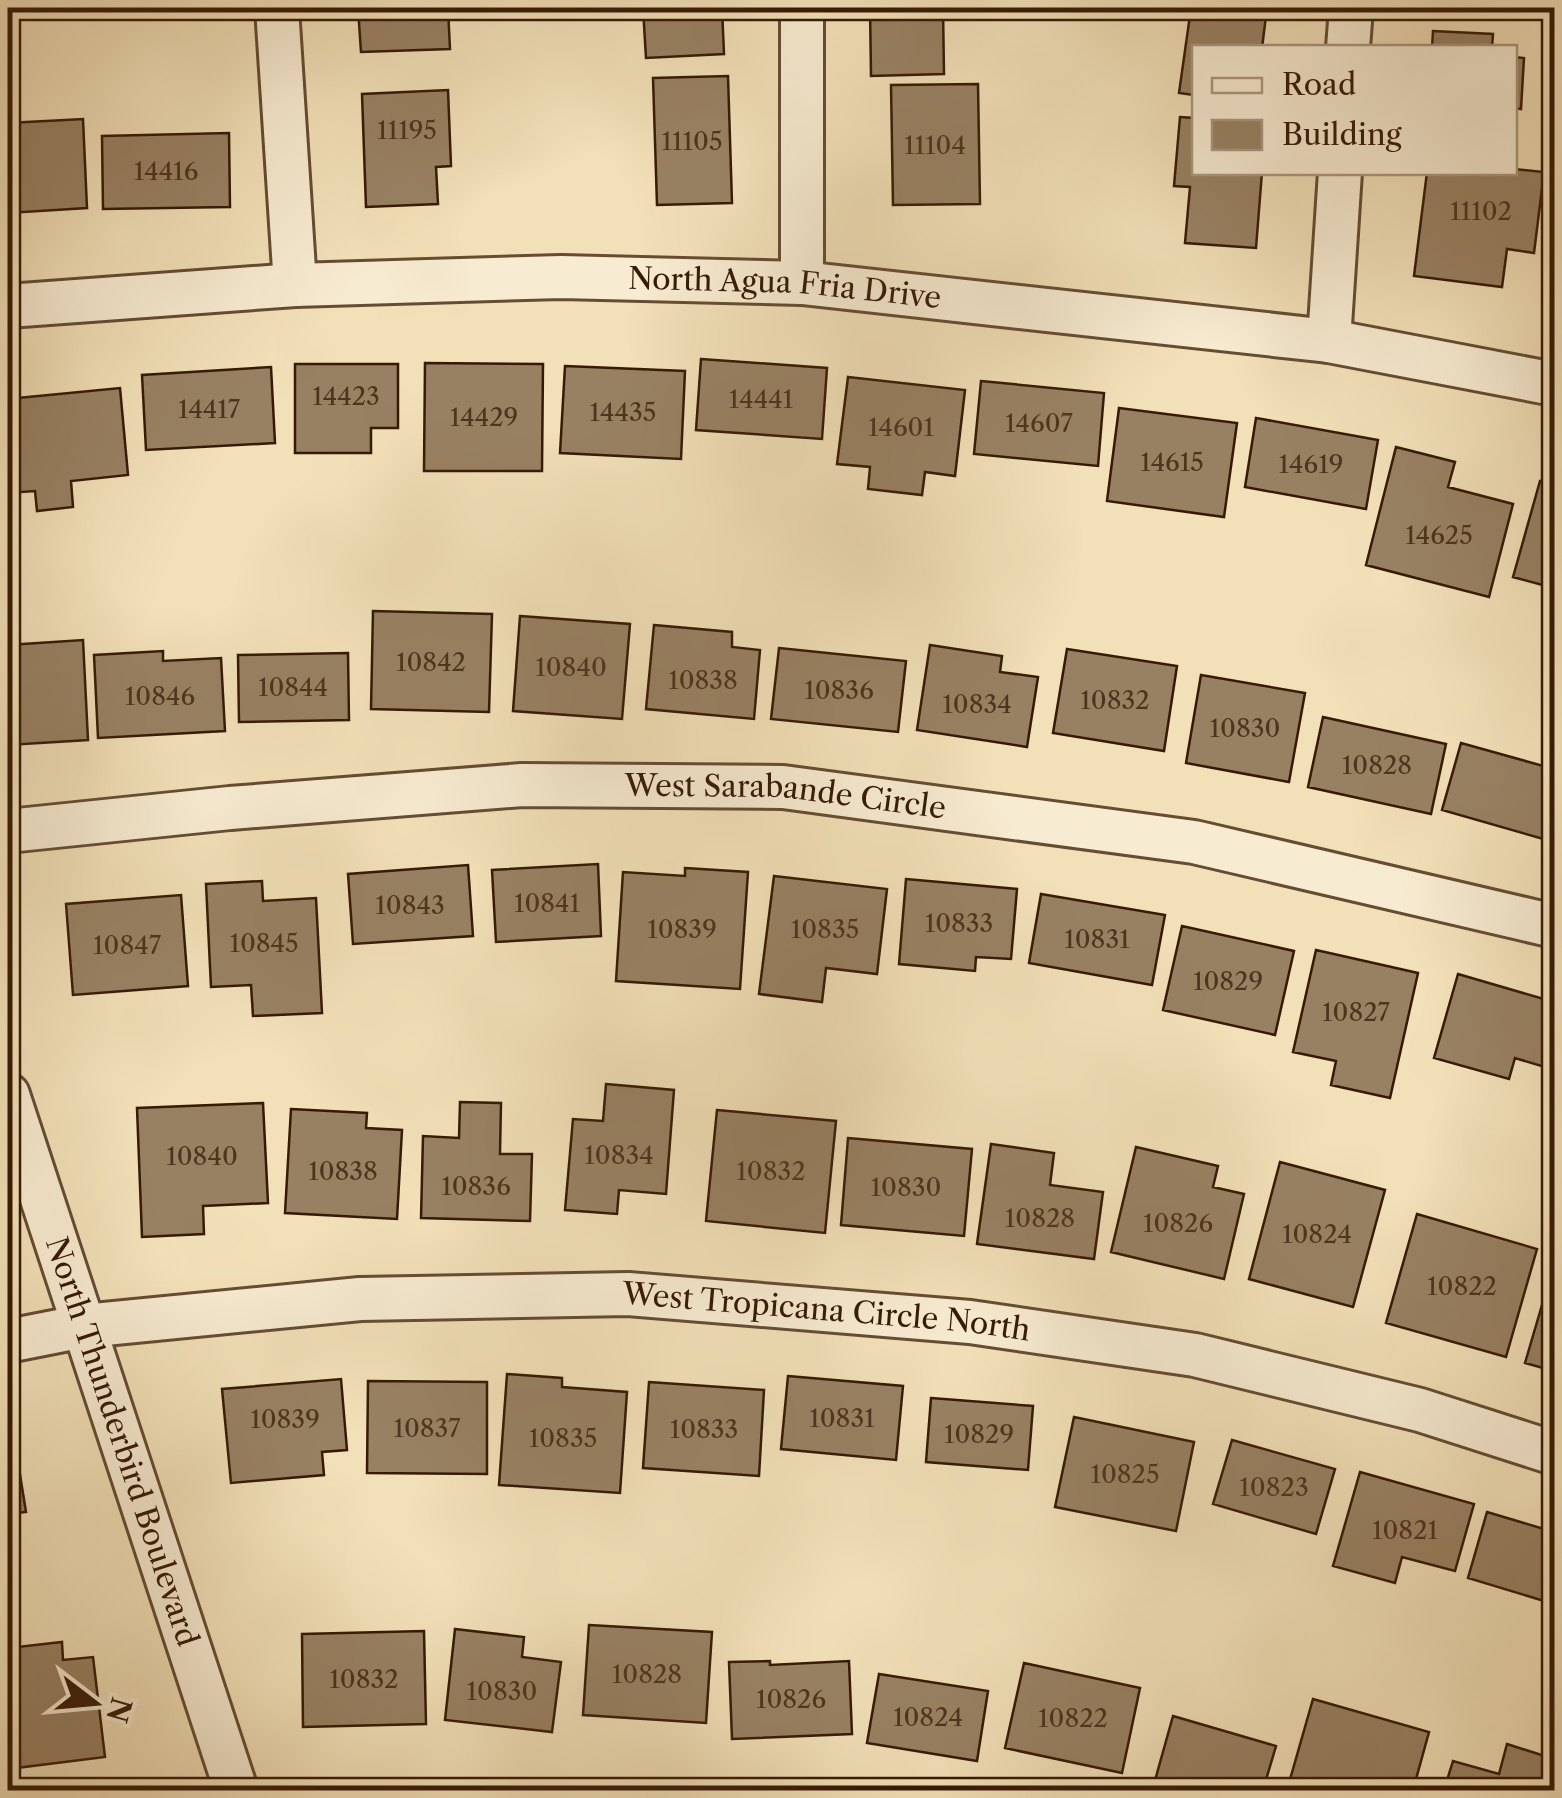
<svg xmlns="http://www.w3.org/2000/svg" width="1562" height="1798" font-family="'Libre Caslon Text',serif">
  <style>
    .building { fill: #988163; stroke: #361a06; stroke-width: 2.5 }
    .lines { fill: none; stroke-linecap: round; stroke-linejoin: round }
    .minor-casing { stroke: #654c32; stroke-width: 48 }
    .minor { stroke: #f7ebd1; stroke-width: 42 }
    .labels { text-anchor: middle; stroke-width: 10; stroke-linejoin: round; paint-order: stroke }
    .number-label { font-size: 25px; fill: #4e341d }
    .street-label { font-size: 30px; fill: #361a06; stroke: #f7ebd1 }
  </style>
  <rect width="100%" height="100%" fill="#f2e0b8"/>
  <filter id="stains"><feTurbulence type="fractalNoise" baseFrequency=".002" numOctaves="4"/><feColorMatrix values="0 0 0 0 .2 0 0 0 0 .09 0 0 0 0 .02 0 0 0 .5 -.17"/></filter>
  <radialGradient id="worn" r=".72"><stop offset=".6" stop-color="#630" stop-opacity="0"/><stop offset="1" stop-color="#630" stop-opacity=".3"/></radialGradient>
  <!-- building -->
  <path class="building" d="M137,8h69v2l-68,6z
    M358,8h90l2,41 -89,3z
    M643,8h79l2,46 -78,4z
    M870,8h73l1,66 -73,2z
    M1191,8h76l-5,40h-68v47l-15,-2z
    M1433,8h87v6z
    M1433,31l60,3 -1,14h-60z
    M1514,57l10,1 -3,51 -7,-1z
    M728,76l4,127 -75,2 -4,-127z
    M978,84l2,120 -87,1 -2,-120z
    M448,90l3,76 -15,1 2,37 -72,3 -4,-113z
    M1180,117l14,1v54h68l-6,76 -71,-5 5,-56 -16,-1z
    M83,119l4,89 -79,5v-90z
    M229,133l1,74 -127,2 -1,-73z
    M1514,169l30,3 -10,81 -27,-4 -5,38 -88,-11 13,-104h87z
    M701,359l126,9 -5,71 -126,-9z
    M425,363l118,1 -1,107h-118z
    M295,364h103v64h-27v25h-76z
    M565,366l120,5 -4,88 -121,-6z
    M271,367l4,76 -129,7 -4,-75z
    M848,377l117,13 -10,86 -30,-4 -3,23 -54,-6 2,-22 -33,-3z
    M981,381l123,12 -6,73 -124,-12z
    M120,388l8,87 -57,6 2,26 -36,4 -2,-20 -27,2v-94z
    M1119,408l118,15 -13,94 -117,-16z
    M1256,418l122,22 -12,69 -121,-22z
    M1396,447l59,15 -7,25 65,17 -24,93 -123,-32z
    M1540,481l14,4v103l-41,-11z
    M373,611l119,3 -3,98 -118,-3z
    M520,616l110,8 -8,95 -109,-8z
    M654,625l78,7v15l28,3 -6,69 -108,-10z
    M83,640l5,100 -80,5v-100z
    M930,645l72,11 -2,16 38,5 -11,70 -110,-17z
    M779,648l127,13 -8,71 -127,-13z
    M1067,649l110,17 -13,85 -111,-18z
    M163,651v10l58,-3 4,73 -127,7 -4,-83z
    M348,653l1,67 -110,2 -1,-67z
    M1201,675l104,18 -16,89 -103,-19z
    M1323,717l123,27 -15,70 -123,-27z
    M1461,743l93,26v73l-112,-32z
    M598,864l3,72 -105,6 -4,-72z
    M468,865l5,71 -120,8 -5,-70z
    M685,868l63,4 -8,117 -124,-8 7,-109 62,4z
    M774,876l113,13 -10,85 -51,-6 -4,34 -63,-8z
    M906,879l111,10 -6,70 -35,-2 -1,14 -76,-7z
    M262,881l1,20 53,-3 6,115 -69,3 -2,-31 -40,2 -5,-103z
    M1041,894l124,21 -13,70 -123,-22z
    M181,895l7,91 -115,9 -7,-91z
    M1182,926l112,25 -19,84 -112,-25z
    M1316,950l102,23 -28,125 -59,-13 5,-24 -43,-9z
    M1458,974l96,28v43l-6,23 -33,-10 -6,21 -75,-21z
    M606,1084l68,6 -8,104 -47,-4 -2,24 -52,-4 8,-91 30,2z
    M460,1102l41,1 -1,51h32l-2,67 -109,-3 2,-82 36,2z
    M263,1103l5,100 -65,3 1,28 -62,3 -5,-129z
    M291,1109l76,4 -1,15 36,2 -5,89 -112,-6z
    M717,1110l119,11 -11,112 -119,-12z
    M848,1138l124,11 -8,87 -123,-11z
    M991,1144l63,9 -4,32 53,7 -9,67 -117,-15z
    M1136,1147l82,19 -5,21 31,7 -20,85 -113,-27z
    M1280,1162l105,28 -32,117 -104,-28z
    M1417,1214l120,35 -31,108 -120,-34z
    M1547,1288l7,2v81l-29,-8z
    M507,1374l55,4v9l65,5 -7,101 -121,-8z
    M788,1376l115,10 -7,74 -115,-11z
    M341,1379l6,71 -25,2 2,23 -93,8 -9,-94z
    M368,1381l119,1v92l-120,-1z
    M649,1382l115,8 -5,86 -116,-8z
    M931,1398l102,8 -5,64 -102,-8z
    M1074,1417l120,25 -18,89 -121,-24z
    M8,1425h4l14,87 -18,2z
    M1232,1440l103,29 -19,65 -103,-30z
    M1360,1472l114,32 -19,67 -53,-14 -7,26 -62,-17z
    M1487,1512l67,20v72l-86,-26z
    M589,1625l123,7 -6,91 -123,-8z
    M455,1629l69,8 -2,20 39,5 -9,70 -107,-12z
    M424,1631l2,93 -123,3 -1,-93z
    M62,1642l1,18 30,-3 12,100 -97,12v-121z
    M770,1661v4l79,-4 3,73 -120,5 -3,-77z
    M1024,1663l116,25 -18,85 -117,-25z
    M879,1674l109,17 -11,70 -110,-18z
    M1313,1699l116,33 -16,58h-126z
    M1173,1716l103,30 -13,44h-85l-24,-6z
    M1507,1744l47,15v31h-110l9,-29 46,13z"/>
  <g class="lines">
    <!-- minor casing -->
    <g class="minor-casing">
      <g id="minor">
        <path d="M277,8l18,277"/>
        <path d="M1348,48l3,-40"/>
        <path d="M802,283v-275"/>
        <path id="s1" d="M8,306l287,-21 266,-8 241,6 527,58 225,43"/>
        <path d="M1329,341l11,-169"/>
        <path id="s2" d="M8,831l222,-23 292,-23 261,2 411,55 360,84"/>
        <path id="s3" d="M8,1095l228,695"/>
        <path id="s4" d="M8,1341l76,-15 276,-27 268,-5 342,28 225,33 225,55 134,43"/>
      </g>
    </g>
    <!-- minor -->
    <use href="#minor" class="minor"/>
  </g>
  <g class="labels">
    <!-- number labels -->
    <g class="number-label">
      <text x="407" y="139">11195</text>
      <text x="692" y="150">11105</text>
      <text x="935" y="154">11104</text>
      <text x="166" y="180">14416</text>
      <text x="1481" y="220">11102</text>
      <text x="346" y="405">14423</text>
      <text x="761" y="408">14441</text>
      <text x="209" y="418">14417</text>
      <text x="623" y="421">14435</text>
      <text x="484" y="426">14429</text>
      <text x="1039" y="432">14607</text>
      <text x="901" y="436">14601</text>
      <text x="1172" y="471">14615</text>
      <text x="1311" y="473">14619</text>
      <text x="1439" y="544">14625</text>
      <text x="431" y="671">10842</text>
      <text x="571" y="676">10840</text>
      <text x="703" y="689">10838</text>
      <text x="293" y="696">10844</text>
      <text x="839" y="699">10836</text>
      <text x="160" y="705">10846</text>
      <text x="1115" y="709">10832</text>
      <text x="977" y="713">10834</text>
      <text x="1245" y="737">10830</text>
      <text x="1377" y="774">10828</text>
      <text x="547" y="912">10841</text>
      <text x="410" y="914">10843</text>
      <text x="959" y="932">10833</text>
      <text x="682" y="938">10839</text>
      <text x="825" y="938">10835</text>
      <text x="1097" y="948">10831</text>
      <text x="264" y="952">10845</text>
      <text x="127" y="954">10847</text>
      <text x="1228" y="990">10829</text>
      <text x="1356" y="1021">10827</text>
      <text x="619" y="1164">10834</text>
      <text x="202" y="1165">10840</text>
      <text x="343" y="1180">10838</text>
      <text x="771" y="1180">10832</text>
      <text x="476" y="1195">10836</text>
      <text x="906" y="1196">10830</text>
      <text x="1040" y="1227">10828</text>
      <text x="1178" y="1232">10826</text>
      <text x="1317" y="1243">10824</text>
      <text x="1462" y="1295">10822</text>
      <text x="842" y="1427">10831</text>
      <text x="285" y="1428">10839</text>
      <text x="427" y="1437">10837</text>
      <text x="704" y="1438">10833</text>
      <text x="979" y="1443">10829</text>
      <text x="563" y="1447">10835</text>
      <text x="1125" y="1483">10825</text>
      <text x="1274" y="1496">10823</text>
      <text x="1405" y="1539">10821</text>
      <text x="647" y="1683">10828</text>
      <text x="364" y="1688">10832</text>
      <text x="502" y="1700">10830</text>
      <text x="791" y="1708">10826</text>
      <text x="928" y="1726">10824</text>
      <text x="1073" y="1727">10822</text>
    </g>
    <!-- street labels -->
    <g class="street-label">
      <text dy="10" stroke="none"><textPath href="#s1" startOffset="778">North Agua Fria Drive</textPath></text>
      <text dy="10" stroke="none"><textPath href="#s2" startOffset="780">West Sarabande Circle</textPath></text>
      <text dy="10" stroke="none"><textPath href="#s4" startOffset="822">West Tropicana Circle North</textPath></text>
      <text dy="10" stroke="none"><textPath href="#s3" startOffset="365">North Thunderbird Boulevard</textPath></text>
    </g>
  </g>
  <!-- margin -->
  <rect width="1562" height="1798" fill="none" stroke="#f2e0b8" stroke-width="40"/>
  <rect x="10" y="10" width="1542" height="1778" fill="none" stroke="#361a06" stroke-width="5"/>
  <rect x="20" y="20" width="1522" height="1758" fill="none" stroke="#361a06" stroke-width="2.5"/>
  <!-- legend -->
  <rect x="1192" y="45" width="325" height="130" fill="#f7ebd1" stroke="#aa9780" stroke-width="2.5"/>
  <rect x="1212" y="78" width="50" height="15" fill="#f7ebd1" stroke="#aa9780" stroke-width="2.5"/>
  <text x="1282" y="95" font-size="30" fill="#361a06">Road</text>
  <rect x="1212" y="120" width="50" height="30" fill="#988163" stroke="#aa9780" stroke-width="2.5"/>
  <text x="1282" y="145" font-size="30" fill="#361a06">Building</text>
  <!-- north arrow -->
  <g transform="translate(95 1703) rotate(106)" stroke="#f7ebd1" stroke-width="8" paint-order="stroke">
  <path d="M0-8L18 38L0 25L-18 38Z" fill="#361a06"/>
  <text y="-15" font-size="28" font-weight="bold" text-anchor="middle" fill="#361a06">N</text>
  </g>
  <rect width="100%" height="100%" filter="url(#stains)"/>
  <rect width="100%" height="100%" fill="url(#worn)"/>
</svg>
